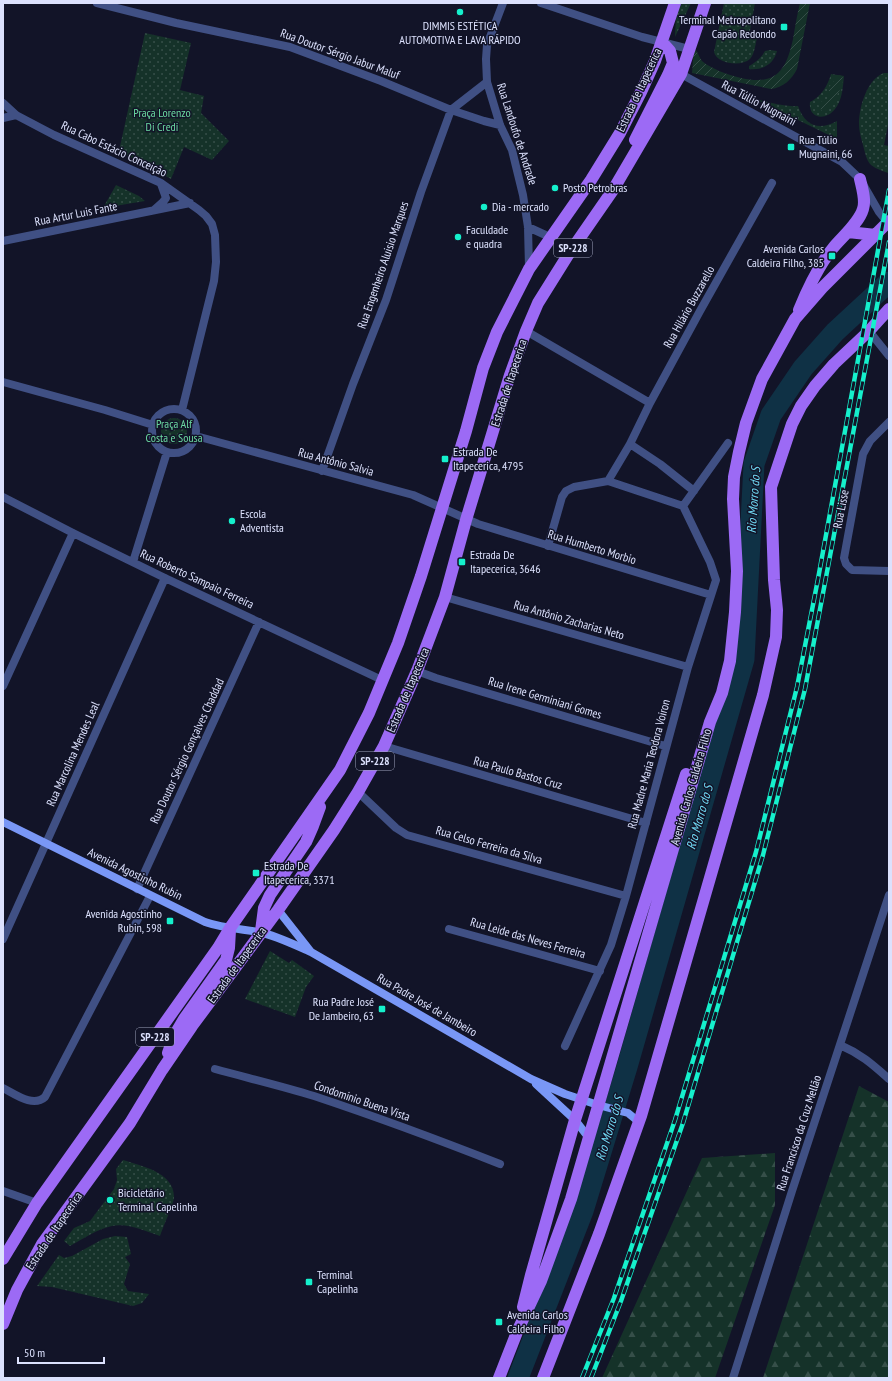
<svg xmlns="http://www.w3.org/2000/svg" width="892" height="1381" font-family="'PT Sans Narrow',sans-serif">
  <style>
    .grass { fill: url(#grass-dots) }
    .forest { fill: url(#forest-firs) }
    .garden { fill: url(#garden-furrows) }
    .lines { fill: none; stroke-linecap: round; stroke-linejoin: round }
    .river { stroke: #0f3145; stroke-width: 21 }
    .minor { stroke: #405084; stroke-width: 8 }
    .tertiary { stroke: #405084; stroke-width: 8 }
    .secondary { stroke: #7997f6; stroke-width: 8 }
    .primary { stroke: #9c6af5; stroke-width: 12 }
    .rail-casing { stroke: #15f0cc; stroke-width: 4.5 }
    .rail { stroke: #121428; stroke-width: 3; stroke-dasharray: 9; stroke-linecap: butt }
    .poi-dot { fill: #15f0cc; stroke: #121428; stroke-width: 1.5 }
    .labels { text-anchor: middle; stroke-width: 3; stroke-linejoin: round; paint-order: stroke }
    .shield { fill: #121428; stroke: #9fa4bd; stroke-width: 1 }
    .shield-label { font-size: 11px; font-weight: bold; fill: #dce1fd }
    .poi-label { font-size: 12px; fill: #dce1fd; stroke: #121428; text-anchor: start }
    .street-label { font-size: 12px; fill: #dce1fd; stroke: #121428 }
    .park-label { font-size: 12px; fill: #6bd9a1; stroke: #121428 }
    .water-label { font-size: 13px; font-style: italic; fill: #71dbf6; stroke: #121428 }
  </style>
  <defs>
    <pattern id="grass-dots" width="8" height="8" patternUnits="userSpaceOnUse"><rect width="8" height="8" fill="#153229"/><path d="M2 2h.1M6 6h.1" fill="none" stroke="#364f49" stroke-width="1.8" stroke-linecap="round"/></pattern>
    <pattern id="forest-firs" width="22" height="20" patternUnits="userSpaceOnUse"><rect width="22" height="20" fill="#153229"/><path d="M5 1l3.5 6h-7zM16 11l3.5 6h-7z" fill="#364f49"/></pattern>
    <pattern id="garden-furrows" width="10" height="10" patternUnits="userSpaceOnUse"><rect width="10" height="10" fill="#153229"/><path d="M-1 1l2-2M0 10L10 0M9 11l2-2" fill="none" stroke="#364f49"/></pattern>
  </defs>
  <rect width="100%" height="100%" fill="#121428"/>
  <!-- grass -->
  <path class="grass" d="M679,3h12l-16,34 1,-21z
    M724,3h31l-6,33 8,2c-2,7 -2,15 -7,21 -9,8 -33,5 -36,-7z
    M145,33l46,10 -11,47 24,6 -3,17 28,28 -17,19 -28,-13 -13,32 -52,-28z
    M770,50l7,1c-3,13 -15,20 -28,18v-3c7,-4 12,-8 16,-15z
    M884,73h5v47l-5,25 5,1 -1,27c-5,-2 -12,-4 -17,-8 -5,-5 -6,-13 -8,-20 -2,-7 -4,-14 -4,-21 0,-17 8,-45 25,-51z
    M831,74l13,2c-1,11 -2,25 -9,33 -9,12 -27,10 -25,-7 11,-5 18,-17 21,-28z
    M753,98c14,4 29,9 45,8 7,20 21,25 39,15v18z
    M116,185l23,11 6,5 -42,7z
    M161 431a13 13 0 1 1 26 0a13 13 0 1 1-26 0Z
    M270,951l19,12 3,-3 22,16 -8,11 -11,30 -50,-18z
    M123,1160c18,6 52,12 51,38 -1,7 -11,29 -14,38 -15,-5 -32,-13 -48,-10 -15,3 -29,13 -42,20l-6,-5 10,-13 16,-7 24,-32 3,-9 -1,-11z
    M115,1236l12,1 4,17 -6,3 5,7 -6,20 4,7 21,3 -7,9 -9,3 -81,-19 -15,-1 22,-31 5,3 8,-2 31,-17z"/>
  <!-- forest -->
  <path class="forest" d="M859,1086l30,16v276h-126z
    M775,1153v52l-60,173h-113l100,-220z"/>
  <!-- garden -->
  <path class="garden" d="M800,3h10l-13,66c-5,10 -14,19 -26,20l-79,-16 2,-25c4,4 5,9 8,13 9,8 27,14 39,17 35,8 45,-7 52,-39 2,-12 4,-24 7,-36z
    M839,75l3,1c3,6 -1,12 -4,17 -3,8 -5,18 -16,18l-3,-4 -1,-4 11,-5v-11l8,-10z"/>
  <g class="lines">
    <!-- river -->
    <path class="river" d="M518,1378l65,-167 44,-144 117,-408 10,-195 17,-49 32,-47 32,-36 54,-50"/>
    <!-- minor -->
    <path class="minor" d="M97,3l79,20 114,24 91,34 70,29 33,11 16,4
      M503,3l-16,42 -1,14 1,23 13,43 12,25 11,45 5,32 1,41
      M3,103l13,12 38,20 107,48 38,27 7,6 6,8 3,11 1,27 -2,19 -32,129
      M3,118l13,-3
      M154,210l9,-8 3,-4 -5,-14
      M528,227l24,11
      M3,241l187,-38
      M526,331l124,72
      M869,331l20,25
      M3,382l102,28 48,15
      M152 431a22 22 0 1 1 44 0a22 22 0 1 1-44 0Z
      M889,422l-19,19 -7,13 -19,104 2,6 6,6 37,1
      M196,436l217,59 65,29 233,71
      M630,444l30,20 34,27
      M322,471l31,-87 33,-84 35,-108 30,-82 36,-28
      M608,481l22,-37 20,-41 50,-92 72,-128
      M3,497l70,36 92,45 217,102
      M548,546l14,-49 4,-6 8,-4 34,-6 75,25
      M133,562l34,-110
      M445,597l243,70
      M417,671l19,7 229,68
      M3,686l70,-153
      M384,746l262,77
      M358,792l38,36 11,7 219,61
      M137,889l122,-267
      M449,929l151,42
      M3,939l162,-361
      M840,1045c21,9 32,19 49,34
      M565,1046l46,-101 15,-49 62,-229 28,-87 -6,-18 -27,-56 45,-63
      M215,1069c33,9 67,17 99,27 63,21 125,44 186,68
      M3,1088c12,6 30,20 42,9l105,-201
      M3,1191l34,12
      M733,1378l59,-187 97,-296"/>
    <!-- tertiary -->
    <path class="tertiary" d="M541,3l101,34 47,12
      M681,74l161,88 18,17 19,33 9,11"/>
    <!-- secondary -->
    <path class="secondary" d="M3,822l202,100c17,6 36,7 54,10 18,4 36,13 52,20l220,127 34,15 33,11 30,8 11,9
      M278,910l33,42
      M536,1084l39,36 14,18"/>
    <!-- primary -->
    <path class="primary" d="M635,140l33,-65 5,-12 -3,-12 -8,-9
      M848,232l28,3
      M799,310c9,-22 19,-44 34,-62 9,-11 26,-25 30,-39 3,-9 -1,-21 -3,-30
      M261,931l3,-23 6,-13 36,-53 7,-16 7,-19
      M168,1053l6,-17 10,-17 42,-59 3,-12 1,-18
      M3,1259l34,-56 181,-255 12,-20 110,-158 29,-57 29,-70 23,-67 45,-145 17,-63 14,-36 32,-63 62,-89 29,-47 21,-41 14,-31 20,-58
      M523,1307l8,-32 44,-155 111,-346
      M3,1324l14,-34 25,-46 88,-121 32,-53 30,-44 86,-116 56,-80 24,-38 26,-46 33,-75 28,-74 21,-77 44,-145 16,-44 12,-28 30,-48 45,-65 68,-116 24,-71
      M499,1378l18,-46 24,-51 30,-82 139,-477 12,-29 8,-32 5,-49 2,-41 -4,-72 1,-22 5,-25 7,-29 16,-44 33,-60 27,-31 67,-67
      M543,1378l56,-144 42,-118 122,-421 13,-58 1,-27 -3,-30 -3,-93 21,-63 9,-18 14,-20 19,-22 35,-33 20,-22"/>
    <!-- rail casing -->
    <g class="rail-casing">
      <path id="rail" d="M582,1378l32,-80 61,-178 81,-268 41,-165 21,-108 71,-389
        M591,1378l30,-77 62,-178 80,-268 42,-166 84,-447"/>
    </g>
    <!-- rail -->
    <use href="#rail" class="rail"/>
  </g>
  <!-- markers -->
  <g class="poi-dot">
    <circle cx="460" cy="12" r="4"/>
    <rect x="780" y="23" width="8" height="8" rx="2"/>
    <rect x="787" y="143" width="8" height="8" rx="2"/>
    <circle cx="555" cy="188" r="4"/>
    <circle cx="484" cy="207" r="4"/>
    <circle cx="458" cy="237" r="4"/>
    <rect x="828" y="252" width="8" height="8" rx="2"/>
    <rect x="441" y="455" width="8" height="8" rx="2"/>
    <circle cx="232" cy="521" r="4"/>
    <rect x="458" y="558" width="8" height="8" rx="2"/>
    <rect x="252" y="869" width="8" height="8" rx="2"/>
    <rect x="166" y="917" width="8" height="8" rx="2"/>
    <rect x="378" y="1005" width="8" height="8" rx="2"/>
    <circle cx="110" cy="1200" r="4"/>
    <rect x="305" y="1278" width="8" height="8" rx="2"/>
    <rect x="495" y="1318" width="8" height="8" rx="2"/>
  </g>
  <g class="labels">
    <!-- shield labels -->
    <g class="shield">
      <rect x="554" y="239" width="38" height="18" rx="3"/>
      <rect x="356" y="752" width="38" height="18" rx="3"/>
      <rect x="136" y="1028" width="38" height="18" rx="3"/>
    </g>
    <g class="shield-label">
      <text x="573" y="252">SP-228</text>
      <text x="375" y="765">SP-228</text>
      <text x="155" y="1041">SP-228</text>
    </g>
    <!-- poi labels -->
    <g class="poi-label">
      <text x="776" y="24" text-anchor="end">Terminal Metropolitano<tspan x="776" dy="14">Capão Redondo</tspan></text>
      <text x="460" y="30" text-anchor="middle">DIMMIS ESTÉTICA<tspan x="460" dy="14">AUTOMOTIVA E LAVA RÁPIDO</tspan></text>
      <text x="799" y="144">Rua Túlio<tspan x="799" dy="14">Mugnaini, 66</tspan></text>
      <text x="563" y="192">Posto Petrobras</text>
      <text x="492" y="211">Dia - mercado</text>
      <text x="466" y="234">Faculdade<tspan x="466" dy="14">e quadra</tspan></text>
      <text x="824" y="253" text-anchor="end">Avenida Carlos<tspan x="824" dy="14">Caldeira Filho, 385</tspan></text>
      <text x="453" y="456">Estrada De<tspan x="453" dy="14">Itapecerica, 4795</tspan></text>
      <text x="240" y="518">Escola<tspan x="240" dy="14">Adventista</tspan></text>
      <text x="470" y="559">Estrada De<tspan x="470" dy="14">Itapecerica, 3646</tspan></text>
      <text x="264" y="870">Estrada De<tspan x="264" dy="14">Itapecerica, 3371</tspan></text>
      <text x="162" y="918" text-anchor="end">Avenida Agostinho<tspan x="162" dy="14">Rubin, 598</tspan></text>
      <text x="374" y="1006" text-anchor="end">Rua Padre José<tspan x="374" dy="14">De Jambeiro, 63</tspan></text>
      <text x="118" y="1197">Bicicletário<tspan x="118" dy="14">Terminal Capelinha</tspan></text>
      <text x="317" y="1279">Terminal<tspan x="317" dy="14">Capelinha</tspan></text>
      <text x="507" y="1319">Avenida Carlos<tspan x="507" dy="14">Caldeira Filho</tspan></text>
    </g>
    <!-- street labels -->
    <g class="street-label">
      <text transform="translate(340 54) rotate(20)" y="4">Rua Doutor Sérgio Jabur Maluf</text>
      <text transform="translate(639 90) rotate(-65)" y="4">Estrada de Itapecerica</text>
      <text transform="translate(759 103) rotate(28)" y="4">Rua Túllio Mugnaini</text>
      <text transform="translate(517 134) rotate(72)" y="4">Rua Landoufo de Andrade</text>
      <text transform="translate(114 149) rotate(25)" y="4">Rua Cabo Estácio Conceição</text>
      <text transform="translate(76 214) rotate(-11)" y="4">Rua Artur Luis Fante</text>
      <text transform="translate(383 265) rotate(-71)" y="4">Rua Engenheiro Aluisio Marques</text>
      <text transform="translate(689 307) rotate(-61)" y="4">Rua Hilário Buzzarello</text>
      <text transform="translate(509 383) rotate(-72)" y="4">Estrada de Itapecerica</text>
      <text transform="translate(336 462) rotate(15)" y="4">Rua Antônio Salvia</text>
      <text transform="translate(841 509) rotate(-79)" y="4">Rua Lisse</text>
      <text transform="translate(592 547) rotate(17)" y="4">Rua Humberto Morbio</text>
      <text transform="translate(197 579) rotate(25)" y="4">Rua Roberto Sampaio Ferreira</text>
      <text transform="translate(569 620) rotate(16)" y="4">Rua Antônio Zacharias Neto</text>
      <text transform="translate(408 690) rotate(-67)" y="4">Estrada de Itapecerica</text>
      <text transform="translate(545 698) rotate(17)" y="4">Rua Irene Germiniani Gomes</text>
      <text transform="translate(187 751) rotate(-65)" y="4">Rua Doutor Sérgio Gonçalves Chaddad</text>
      <text transform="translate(73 754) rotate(-66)" y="4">Rua Marcolina Mendes Leal</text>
      <text transform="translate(649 764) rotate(-75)" y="4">Rua Madre Maria Teodora Voiron</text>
      <text transform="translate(518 773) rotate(16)" y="4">Rua Paulo Bastos Cruz</text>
      <text transform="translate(691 787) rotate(-74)" y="4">Avenida Carlos Caldeira Filho</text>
      <text transform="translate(489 845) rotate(16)" y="4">Rua Celso Ferreira da Silva</text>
      <text transform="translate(135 874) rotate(26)" y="4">Avenida Agostinho Rubin</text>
      <text transform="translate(528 938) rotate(16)" y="4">Rua Leide das Neves Ferreira</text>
      <text transform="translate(237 965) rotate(-54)" y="4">Estrada de Itapecerica</text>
      <text transform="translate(427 1005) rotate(30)" y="4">Rua Padre José de Jambeiro</text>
      <text transform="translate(362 1101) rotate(19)" y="4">Condominio Buena Vista</text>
      <text transform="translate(799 1133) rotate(-72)" y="4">Rua Francisco da Cruz Mellão</text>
      <text transform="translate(54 1231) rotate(-56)" y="4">Estrada de Itapecerica</text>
    </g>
    <!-- park labels -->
    <g class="park-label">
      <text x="162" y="117">Praça Lorenzo<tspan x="162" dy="14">Di Credi</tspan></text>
      <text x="174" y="428">Praça Alf<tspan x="174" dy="14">Costa e Sousa</tspan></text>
    </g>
    <!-- water labels -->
    <g class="water-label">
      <text transform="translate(753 500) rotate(-86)" y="5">Rio Morro do S</text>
      <text transform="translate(699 817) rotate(-74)" y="5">Rio Morro do S</text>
      <text transform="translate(609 1128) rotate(-73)" y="5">Rio Morro do S</text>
    </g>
  </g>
  <!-- border -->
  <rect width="892" height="1381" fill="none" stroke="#dce1fd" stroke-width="8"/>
  <!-- scale -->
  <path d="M18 1357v6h86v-6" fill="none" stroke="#dce1fd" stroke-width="2"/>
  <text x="24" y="1357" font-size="12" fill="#dce1fd" stroke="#121428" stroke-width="3" paint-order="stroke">50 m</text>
</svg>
